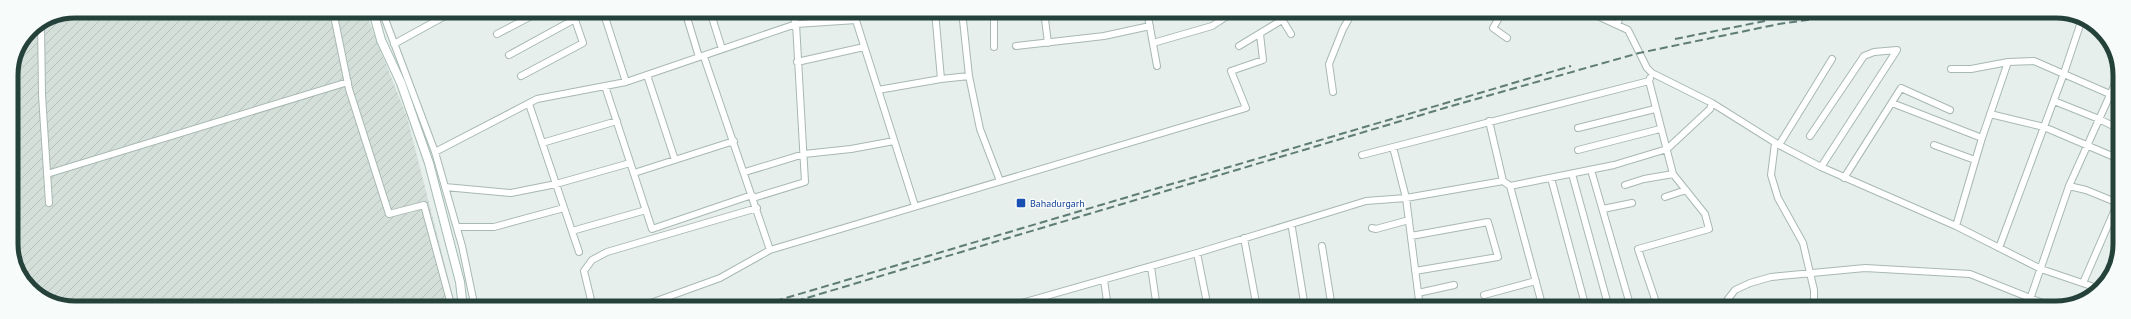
<svg xmlns="http://www.w3.org/2000/svg" width="2131" height="319" font-family="'PT Sans',sans-serif">
  <style>
    .industrial { fill: url(#industrial-furrows) }
    .lines { fill: none; stroke-linecap: round; stroke-linejoin: round }
    .minor-casing { stroke: #a8b8b2; stroke-width: 8 }
    .secondary-casing { stroke: #a4bbb3; stroke-width: 10 }
    .minor { stroke: #fff; stroke-width: 6 }
    .secondary { stroke: #fff; stroke-width: 8 }
    .rail { stroke: #5f7d75; stroke-width: 2; stroke-dasharray: 8 4; stroke-linecap: butt }
    .transit-dot { fill: #1a4fb4; stroke: #f7fbf9; stroke-width: 1.5 }
    .labels { text-anchor: middle; stroke-width: 3; stroke-linejoin: round; paint-order: stroke }
    .transit-label { font-size: 10px; fill: #164399; stroke: #f7fbf9; text-anchor: start }
    .rim { fill: none; stroke: #24423a; stroke-width: 5 }
  </style>
  <defs>
    <pattern id="industrial-furrows" width="10" height="10" patternUnits="userSpaceOnUse"><rect width="10" height="10" fill="#d4dfda"/><path d="M-1 1l2-2M0 10L10 0M9 11l2-2" fill="none" stroke="#b6c1bc"/></pattern>
  </defs>
  <rect width="100%" height="100%" fill="#e6efeb"/>
  <!-- industrial -->
  <path class="industrial" d="M75,11h290l42,106 49,191 -389,-1 -34,-15 -20,-31 -2,-187 19,-45z"/>
  <g class="lines">
    <!-- minor casing -->
    <g class="minor-casing">
      <path id="minor" d="M333,11l16,78 40,125 35,-9 28,103
        M382,11l53,141 27,94 13,62
        M603,11l23,71
        M685,11l14,46
        M710,11l12,38
        M853,11l62,195
        M962,11l7,65 11,53 20,52
        M1044,11l4,32
        M1147,11l10,55
        M1277,11l14,23
        M1503,11l-10,17 14,10
        M1587,11l41,19 19,38 5,5 60,30 67,42 42,22 135,59 85,43 59,20
        M488,13l3,-2
        M1412,13l2,-2
        M41,25l1,70 7,108
        M1617,25l5,-14
        M497,34l44,-23
        M1153,43l59,-17 23,-15
        M394,44l60,-33
        M1016,46l88,-10 46,-10
        M1239,46l43,-26
        M994,47v-36
        M509,55l66,-36
        M704,57l66,193
        M797,62l67,-15
        M1951,69h20l37,-7
        M647,75l28,85
        M521,76l62,-33 -11,-32
        M1650,78l-1,3 24,93 32,40 4,15 -71,20 20,59
        M941,79l28,-3
        M605,86l47,143 100,-34
        M878,90l63,-11 -6,-68
        M1333,92l-4,-28 14,-35 10,-18
        M2054,101l45,18 20,10
        M1892,103l90,35
        M529,104l50,148
        M1990,114l54,13 75,32
        M1489,121l14,60
        M1578,128l77,-19
        M1810,136l54,-80 10,-4 23,-2 -76,117
        M542,143l75,-22
        M1775,143l-4,32 7,23 25,45 11,47v18
        M1779,145l53,-86
        M1934,145l41,15
        M1578,150l82,-21
        M435,152l102,-53 89,-17 170,-58 60,-4
        M1362,155l31,-8
        M1591,170l40,138
        M745,172l59,-18 47,-5 43,-8
        M634,173l100,-32
        M47,174l301,-92
        M1572,174l37,134
        M1551,178l35,130
        M1844,178l57,-90 49,22
        M1625,185l19,-6 29,-5
        M1510,186l33,122
        M2069,186l17,4 32,13
        M445,187l66,6 45,-9 74,-21
        M1665,197l21,-7
        M753,198l52,-16 -9,-158 -5,-13
        M1603,209l29,-6
        M1956,226l26,-88 26,-76 26,-1 85,37
        M457,227h37l70,-19
        M1292,228l13,80
        M1372,228l4,1 33,-9
        M572,231l74,-21
        M1411,236l77,-14 10,35 -83,14
        M1244,238l13,70
        M1322,246l10,62
        M1999,248l65,-175 18,-54
        M1197,253l11,55
        M1151,267l6,41
        M1104,280l4,28
        M2083,283l36,-83
        M1418,293l36,-8
        M1484,295l52,-14
        M593,308l-9,-37 8,-11 15,-8 150,-44
        M637,308l83,-30 50,-28 476,-142 -15,-37 32,-11 -3,-26
        M1004,308l193,-55 169,-52 40,-3 97,-17 7,5 104,-21 53,-16 43,-40 2,-6
        M1420,308l-14,-110 -13,-51 256,-66
        M1721,308l14,-18 15,-7 21,-6 94,-9 105,6 85,34
        M2027,308l42,-122 50,-111"/>
    </g>
    <!-- secondary casing -->
    <g class="secondary-casing">
      <path id="secondary" d="M373,11l8,29 20,43 28,80 31,119 3,26"/>
    </g>
    <!-- minor -->
    <use href="#minor" class="minor"/>
    <!-- secondary -->
    <use href="#secondary" class="secondary"/>
    <!-- rail -->
    <path class="rail" d="M1779,18l47,-7
      M1675,39l90,-18
      M752,308l819,-242
      M773,308l675,-201 191,-54 140,-29 90,-13"/>
  </g>
  <!-- markers -->
  <rect class="transit-dot" x="1016" y="198" width="10" height="10" rx="2"/>
  <g class="labels">
    <!-- transit labels -->
    <g class="transit-label">
      <text x="1030" y="207">Bahadurgarh</text>
    </g>
  </g>
  <!-- crop -->
  <path d="M0 0H2131V319H0ZM75 18H2056A57 57 0 0 1 2113 75V244A57 57 0 0 1 2056 301H75A57 57 0 0 1 18 244V75A57 57 0 0 1 75 18Z" fill="#f7fbf9" fill-rule="evenodd"/>
  <path class="rim" d="M75 18H2056A57 57 0 0 1 2113 75V244A57 57 0 0 1 2056 301H75A57 57 0 0 1 18 244V75A57 57 0 0 1 75 18Z"/>
</svg>
